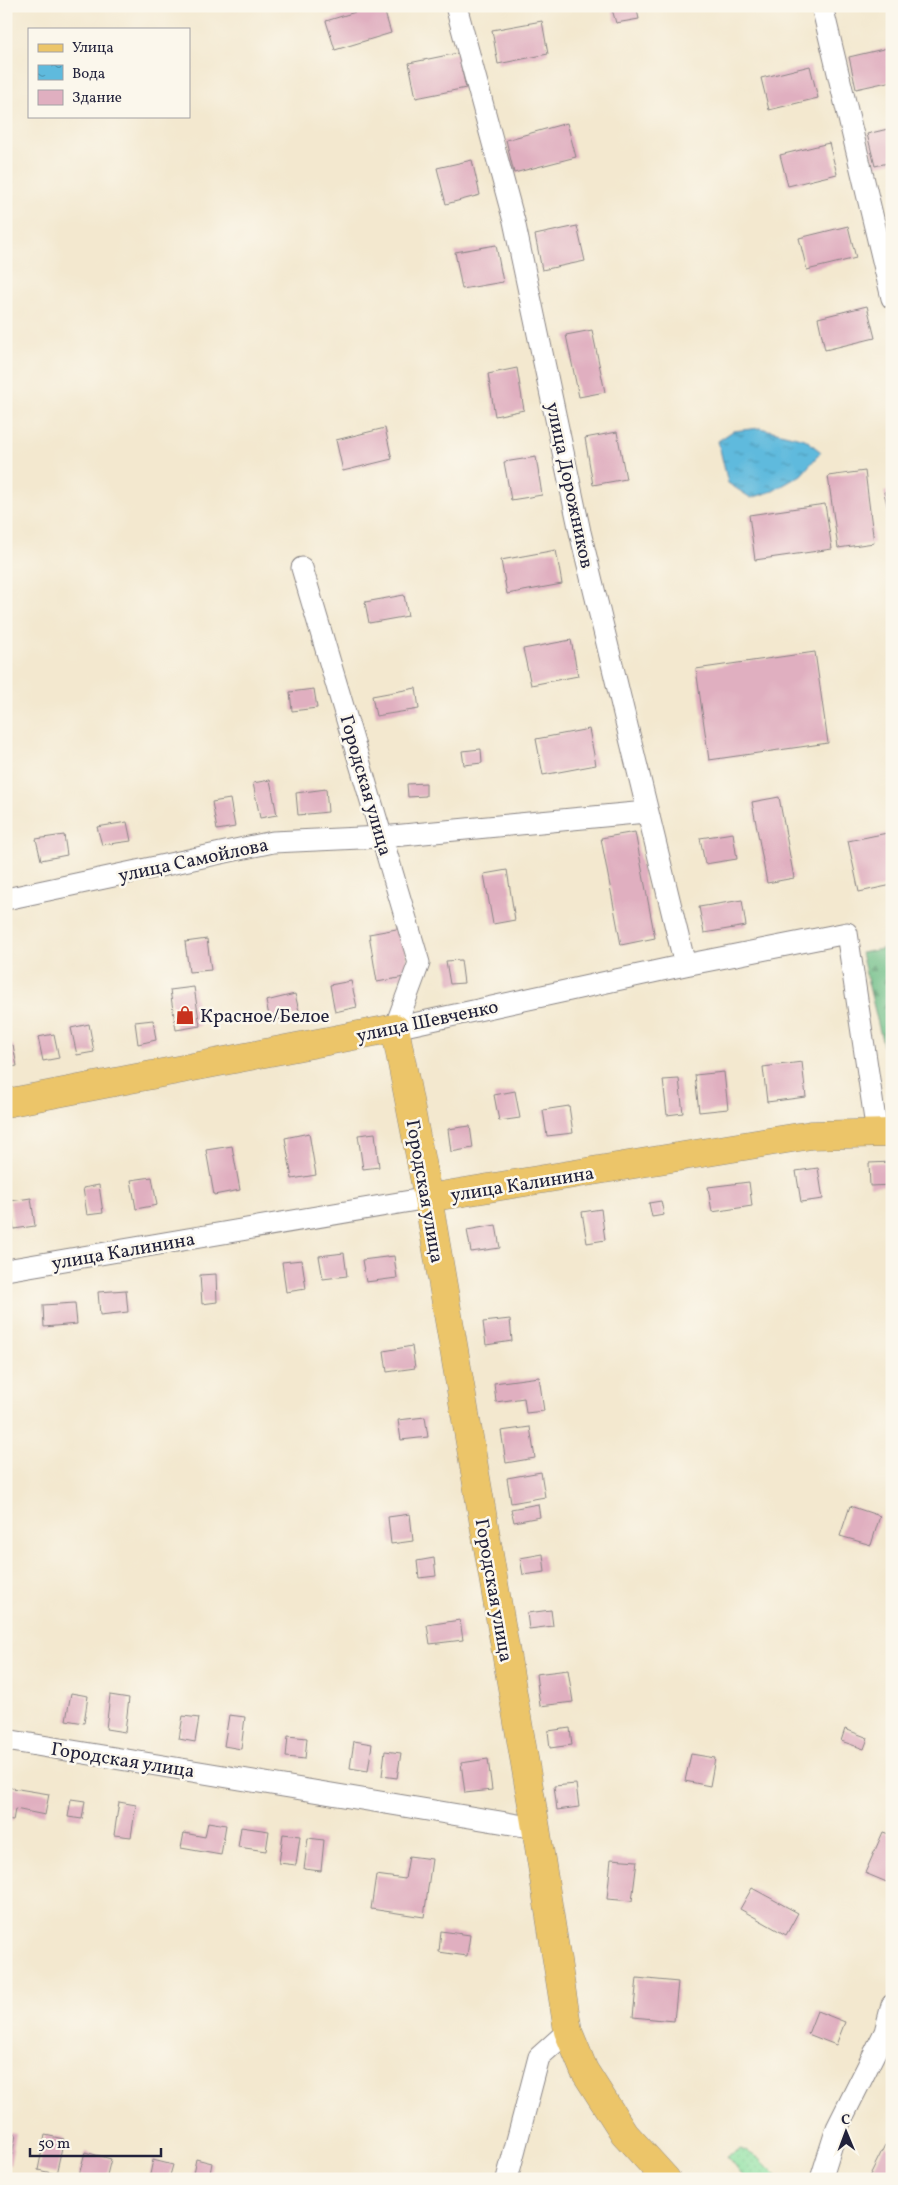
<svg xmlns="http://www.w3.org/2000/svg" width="898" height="2185" font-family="Vollkorn,serif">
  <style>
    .grass { fill: url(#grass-dots); stroke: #57826f }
    .forest { fill: url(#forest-firs); stroke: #4a7062 }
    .water { fill: url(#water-ripples); stroke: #406e8c }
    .building { fill: #e0afc0 }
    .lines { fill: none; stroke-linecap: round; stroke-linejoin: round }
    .minor-casing { stroke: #8a8585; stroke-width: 23 }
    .major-casing { stroke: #8a8585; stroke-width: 29 }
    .minor { stroke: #fff; stroke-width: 21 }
    .major { stroke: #ecc569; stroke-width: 28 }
    .labels { text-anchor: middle; stroke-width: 5; stroke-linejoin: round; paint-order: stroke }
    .street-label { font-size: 19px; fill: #22223b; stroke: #fbf7ec }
    .poi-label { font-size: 19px; fill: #22223b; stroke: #fbf7ec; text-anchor: start }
  </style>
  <defs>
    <pattern id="grass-dots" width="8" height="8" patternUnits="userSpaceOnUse" patternTransform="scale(1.25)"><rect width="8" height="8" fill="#8ce1a3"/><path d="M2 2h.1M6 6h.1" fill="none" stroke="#78c18d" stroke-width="1.8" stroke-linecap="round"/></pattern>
    <pattern id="forest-firs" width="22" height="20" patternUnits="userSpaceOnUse" patternTransform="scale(1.25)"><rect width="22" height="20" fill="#71bf89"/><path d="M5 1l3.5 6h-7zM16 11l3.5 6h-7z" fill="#5c9b71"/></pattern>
    <pattern id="water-ripples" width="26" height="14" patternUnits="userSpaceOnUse" patternTransform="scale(1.25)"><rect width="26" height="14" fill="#5fbadd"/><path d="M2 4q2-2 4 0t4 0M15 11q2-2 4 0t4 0" fill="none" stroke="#4e97b4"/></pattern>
  </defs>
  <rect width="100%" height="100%" fill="#fbf7ec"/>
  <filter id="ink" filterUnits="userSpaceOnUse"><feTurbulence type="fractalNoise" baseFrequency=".02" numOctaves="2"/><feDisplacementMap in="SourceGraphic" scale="10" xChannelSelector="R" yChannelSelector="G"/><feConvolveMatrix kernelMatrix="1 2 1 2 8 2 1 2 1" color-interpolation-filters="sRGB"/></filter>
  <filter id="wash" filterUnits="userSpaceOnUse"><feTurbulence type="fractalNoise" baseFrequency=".0096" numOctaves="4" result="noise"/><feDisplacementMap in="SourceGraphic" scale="20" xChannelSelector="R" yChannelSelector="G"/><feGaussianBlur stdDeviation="1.12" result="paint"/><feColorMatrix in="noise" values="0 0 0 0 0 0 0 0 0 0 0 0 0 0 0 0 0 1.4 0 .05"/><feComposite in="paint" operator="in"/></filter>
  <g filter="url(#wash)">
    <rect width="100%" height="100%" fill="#f3e8cf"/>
    <!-- grass -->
    <path class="grass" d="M741,2149l18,9 21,21h-35l-18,-23z"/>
    <!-- forest -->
    <path class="forest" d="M892,947v135l-31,-129z"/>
    <!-- water -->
    <path class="water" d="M760,428l45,11 16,13 -20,23 -28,16 -22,7 -23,-15 -10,-42 15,-10z"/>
    <g id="blocks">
      <!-- building -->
      <path class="building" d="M375,6h8l8,27 -56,17 -9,-29z
        M611,6h25l3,13 -23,4z
        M542,21l6,33 -50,10 -6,-34z
        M892,47v34l-36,8 -7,-32z
        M458,53l8,35 -50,10 -7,-35z
        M810,66l8,32 -49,12 -8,-32z
        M567,123l9,34 -62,16 -8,-33z
        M892,128v34l-17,4 -8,-32z
        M829,143l8,31 -49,12 -8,-31z
        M472,160l8,35 -34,9 -9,-36z
        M577,226l8,35 -43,9 -7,-35z
        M848,226l8,32 -49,12 -8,-32z
        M496,245l7,37 -41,7 -7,-37z
        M867,306l8,32 -50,12 -7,-32z
        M592,330l13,62 -26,5 -13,-62z
        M517,368l7,42 -29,6 -7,-42z
        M385,428l7,31 -49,12 -7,-31z
        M617,432l9,47 -33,6 -8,-47z
        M536,457l6,38 -31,5 -7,-38z
        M865,471l9,72 -36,5 -10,-72z
        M892,490v32h-1l-7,-30z
        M825,504l7,45 -77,11 -6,-45z
        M556,550l6,34 -55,10 -6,-34z
        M404,595l4,21 -39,7 -4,-21z
        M571,640l7,36 -47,9 -8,-36z
        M815,652l13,91 -119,17 -13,-91z
        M416,688l3,21 -43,7 -4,-20z
        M314,689l3,19 -25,3 -2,-19z
        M589,729l7,36 -53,10 -7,-36z
        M481,749l1,14 -18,2 -2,-14z
        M270,780l7,35 -17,3 -7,-35z
        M426,783v13l-18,1 -1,-13z
        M326,789l2,23 -30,3 -2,-22z
        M779,797l15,81 -27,5 -15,-81z
        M230,799l5,28 -18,3 -5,-28z
        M127,822l4,19 -29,4 -5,-18z
        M635,832l20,106 -34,7 -20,-107z
        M892,832v53l-33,7 -11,-51z
        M733,833l4,26 -32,5 -5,-26z
        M64,835l3,20 -26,5 -5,-21z
        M507,870l8,50 -22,4 -9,-50z
        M742,900l4,26 -42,7 -5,-26z
        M402,928l8,48 -33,6 -8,-48z
        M207,939l4,31 -22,2 -4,-30z
        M461,960l3,23 -14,1 -4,-23z
        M351,981l6,26 -22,5 -5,-27z
        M194,987l6,39 -24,4 -6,-40z
        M295,994l5,21 -30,6 -4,-20z
        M153,1020l3,20 -18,4 -3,-22z
        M89,1024l5,28 -17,3 -6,-27z
        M54,1034l5,24 -16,3 -5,-24z
        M13,1045l4,21 -11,2v-22z
        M802,1062l4,35 -39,5 -4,-35z
        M724,1072l4,37 -29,3 -4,-37z
        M679,1079l4,34 -16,2 -4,-35z
        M515,1091l5,27 -21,3 -5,-26z
        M569,1106l4,27 -26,3 -4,-26z
        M470,1126l3,22 -22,4 -3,-23z
        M309,1133l7,42 -24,4 -7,-41z
        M375,1133l4,34 -16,2 -5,-34z
        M232,1146l8,44 -26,5 -8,-45z
        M892,1162v23l-22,1 -1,-23z
        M818,1168l5,31 -22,3 -5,-31z
        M152,1177l5,28 -21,4 -5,-29z
        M749,1182l3,24 -40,6 -4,-25z
        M99,1185l4,28 -16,2 -4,-27z
        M31,1198l4,28 -21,3 -4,-28z
        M661,1201l3,14 -12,2 -3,-14z
        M601,1209l4,31 -18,3 -5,-31z
        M496,1225l4,23 -29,4 -4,-22z
        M344,1253l3,23 -24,3 -4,-23z
        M394,1256l3,22 -31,4 -4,-22z
        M302,1260l4,29 -20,3 -4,-30z
        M216,1274l1,28 -15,2 -2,-29z
        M126,1290l2,22 -28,3 -2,-23z
        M75,1303l2,21 -33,3 -1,-22z
        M510,1319l2,22 -26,4 -3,-23z
        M412,1346l3,22 -28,4 -3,-21z
        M539,1377l5,34 -18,2 -2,-15 -28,4 -2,-19z
        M425,1417l3,20 -27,3 -3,-20z
        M530,1427l5,31 -29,5 -5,-32z
        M541,1472l4,25 -34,6 -4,-25z
        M538,1504l2,13 -26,5 -3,-13z
        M850,1506l30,10 -9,29 -31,-9z
        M410,1514l3,27 -22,3 -3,-27z
        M543,1554l2,18 -22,3 -3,-17z
        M434,1558l2,18 -17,2 -2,-17z
        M551,1610l2,16 -24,3 -2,-16z
        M460,1620l3,20 -33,4 -3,-19z
        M568,1670l5,32 -33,4 -4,-32z
        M71,1693l17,3 -4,27 -18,-3z
        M110,1695l19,3 -4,34 -19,-3z
        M229,1715l16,2 -4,32 -17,-3z
        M183,1716l16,2 -4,24 -16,-3z
        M570,1728l2,17 -22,3 -2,-17z
        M845,1729l23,9 -4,11 -23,-8z
        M288,1736l19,2 -2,21 -19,-2z
        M354,1741l18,3 -4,27 -18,-3z
        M385,1751l16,2 -4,25 -15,-2z
        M691,1754l24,4 -5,28 -25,-5z
        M488,1759l4,31 -27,3 -4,-30z
        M576,1784l3,23 -22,3 -3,-24z
        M6,1787l43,7 -4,21 -30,-6 -2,12 -7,-1z
        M71,1799l14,2 -3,18 -14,-2z
        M119,1802l17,3 -5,32 -17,-2z
        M208,1822l18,3 -5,30 -40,-7 3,-15 21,4z
        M241,1827l28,4 -3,20 -28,-4z
        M883,1832l9,3v41l-3,7 -24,-10z
        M283,1834l17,2 -4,29 -17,-2z
        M308,1838l16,2 -3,31 -17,-2z
        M409,1856l23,3 -8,58 -53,-8 5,-34 29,4z
        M611,1859l26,2 -5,40 -25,-2z
        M752,1888l46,25 -12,22 -46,-26z
        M441,1931l29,4 -3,21 -28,-4z
        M637,1978l41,4 -4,39 -41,-4z
        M817,2011l28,11 -9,23 -28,-11z
        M6,2132l10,2 -6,31 -4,-1z
        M45,2135l19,4 -8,35 -18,-4z
        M885,2145l7,4 -2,30h-22z
        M85,2152l26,7 -5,20h-12l-15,-4z
        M196,2159l16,4 -3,16h-17z
        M153,2160l20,5 -4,14h-20z"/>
    </g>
  </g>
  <g filter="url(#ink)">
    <use href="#blocks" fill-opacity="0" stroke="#8a8585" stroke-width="1"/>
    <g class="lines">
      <!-- minor casing -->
      <g class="minor-casing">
        <path id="minor" d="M456,6l58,215 66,311 105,433
          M822,6l70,292
          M302,568l117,395 -24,65
          M6,899l267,-57 109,-5 264,-25
          M395,1028l290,-63 162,-32 30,200
          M6,1270l422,-72
          M6,1740l530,88
          M507,2179l32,-122 29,-26
          M821,2179l16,-51 48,-96 7,-27"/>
      </g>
      <!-- major casing -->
      <g class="major-casing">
        <path id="major" d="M6,1103l389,-75 33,170 108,630 32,203 16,39 40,63 42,46
          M428,1198l383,-63 81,-2"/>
      </g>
      <!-- minor -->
      <use href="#minor" class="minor"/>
      <!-- major -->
      <use href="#major" class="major"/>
    </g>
  </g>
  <!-- icons -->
  <defs>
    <g id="shop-bare" transform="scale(1.5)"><path d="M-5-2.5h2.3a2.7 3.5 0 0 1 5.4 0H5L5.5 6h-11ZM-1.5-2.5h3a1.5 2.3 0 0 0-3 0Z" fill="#c8321e" stroke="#fbf7ec" stroke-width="2.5" paint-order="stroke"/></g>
  </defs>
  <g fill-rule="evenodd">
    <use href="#shop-bare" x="185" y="1015"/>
  </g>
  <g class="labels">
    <!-- street labels -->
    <g class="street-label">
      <text transform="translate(571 485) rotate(78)" y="7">улица Дорожников</text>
      <text transform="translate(367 785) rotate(74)" y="7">Городская улица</text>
      <text transform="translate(193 859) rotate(-12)" y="7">улица Самойлова</text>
      <text transform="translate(427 1020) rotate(-12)" y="7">улица Шевченко</text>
      <text transform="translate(522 1183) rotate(-9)" y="7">улица Калинина</text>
      <text transform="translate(426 1191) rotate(80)" y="7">Городская улица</text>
      <text transform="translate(123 1250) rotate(-10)" y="7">улица Калинина</text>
      <text transform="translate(495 1590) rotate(80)" y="7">Городская улица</text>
      <text transform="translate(123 1759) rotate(9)" y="7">Городская улица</text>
    </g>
    <!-- poi labels -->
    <g class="poi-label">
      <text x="200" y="1022">Красное/Белое</text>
    </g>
  </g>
  <!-- margin -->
  <rect width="898" height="2185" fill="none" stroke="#fbf7ec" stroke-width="25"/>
  <!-- legend -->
  <rect x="28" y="28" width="162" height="90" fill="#fbf7ec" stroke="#a4a2a5"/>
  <rect x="38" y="44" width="25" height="8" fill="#ecc569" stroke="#a4a2a5"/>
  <text x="72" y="52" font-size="15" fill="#22223b">Улица</text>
  <rect x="38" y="65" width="25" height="15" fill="url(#water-ripples)" stroke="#a4a2a5"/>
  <text x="72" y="78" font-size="15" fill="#22223b">Вода</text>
  <rect x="38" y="90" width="25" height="15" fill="#e0afc0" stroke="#a4a2a5"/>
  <text x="72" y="102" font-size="15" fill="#22223b">Здание</text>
  <!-- north arrow -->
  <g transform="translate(846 2132) rotate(359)" stroke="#fbf7ec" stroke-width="4" paint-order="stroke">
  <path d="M0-4L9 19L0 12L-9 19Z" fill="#22223b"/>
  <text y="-8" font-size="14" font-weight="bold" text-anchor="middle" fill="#22223b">С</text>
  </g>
  <!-- scale -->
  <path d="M30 2148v8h131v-8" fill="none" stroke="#22223b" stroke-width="2.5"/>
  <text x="38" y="2148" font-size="15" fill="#22223b" stroke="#fbf7ec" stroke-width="4" paint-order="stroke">50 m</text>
</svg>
